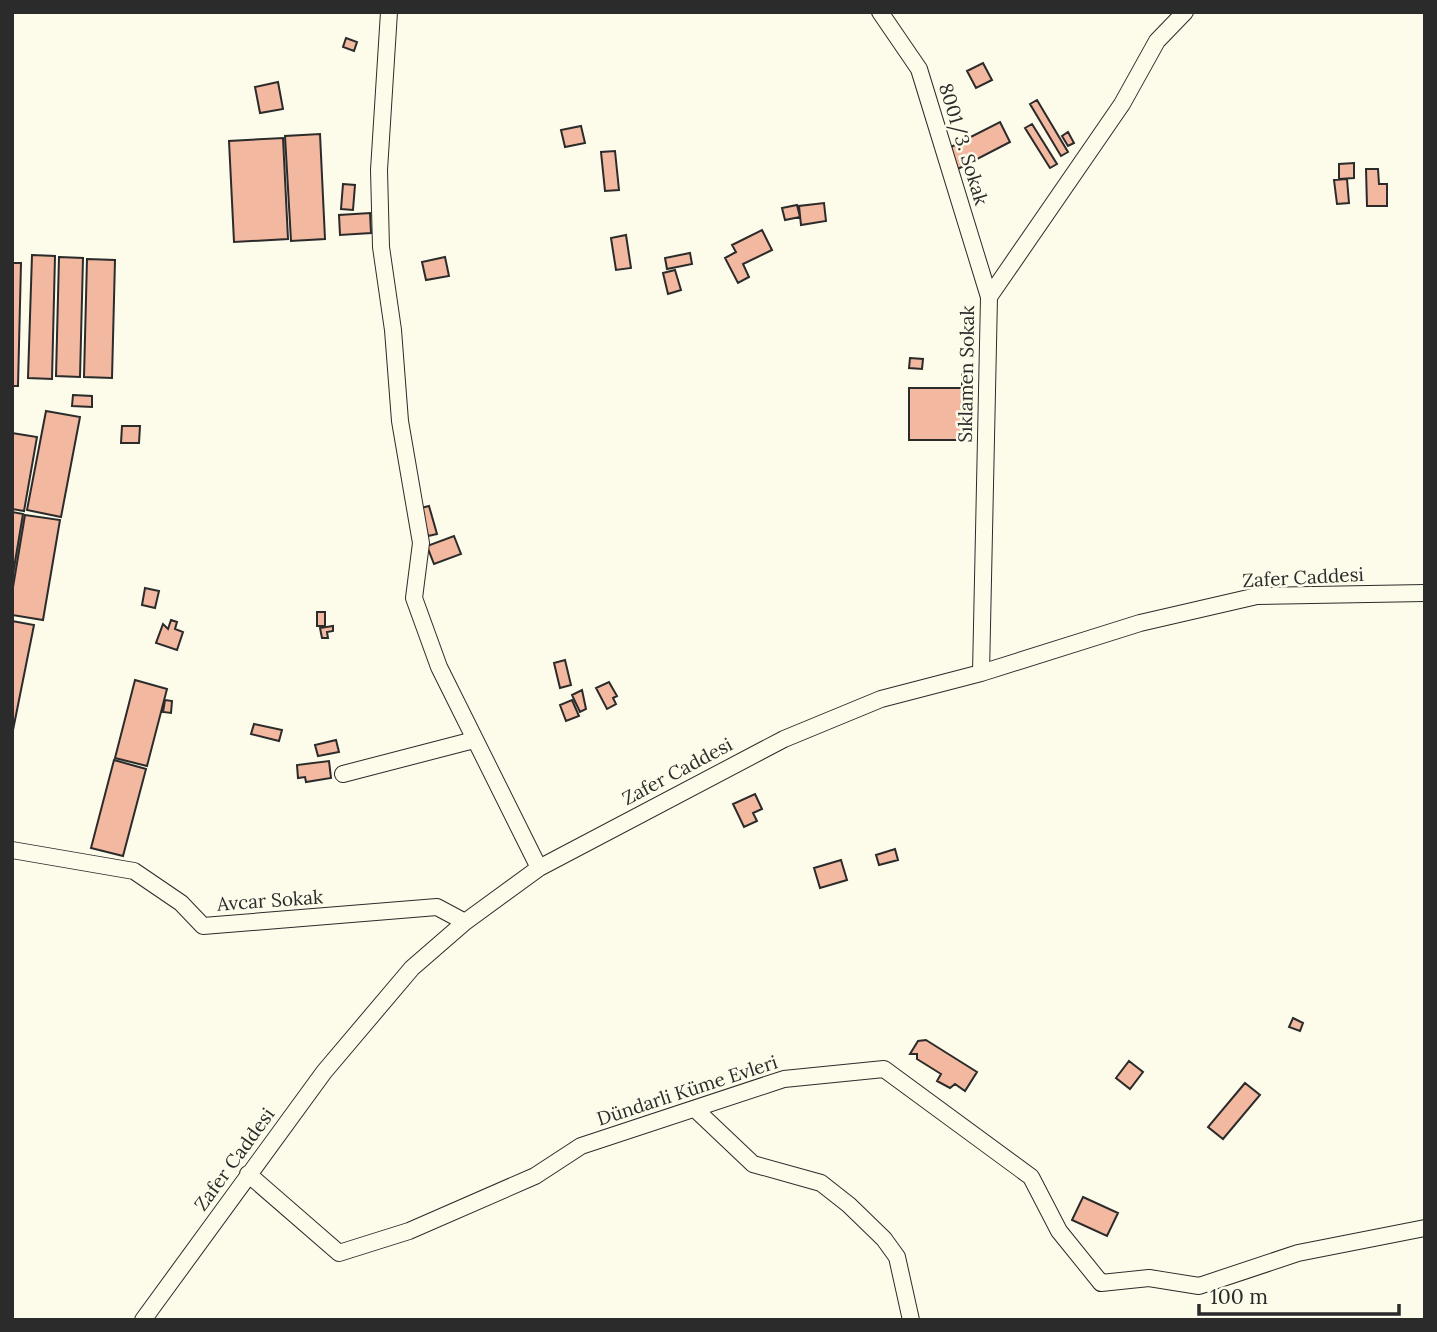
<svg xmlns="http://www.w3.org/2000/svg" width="1437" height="1332" font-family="Lora,serif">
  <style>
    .building { fill: #f2b8a0; stroke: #2b2b2b; stroke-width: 2 }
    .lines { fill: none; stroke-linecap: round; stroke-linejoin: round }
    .minor-casing { stroke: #2b2b2b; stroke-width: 18 }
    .minor { stroke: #fdfbea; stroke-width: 16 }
    .labels { text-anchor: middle; stroke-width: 5; stroke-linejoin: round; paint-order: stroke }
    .street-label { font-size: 19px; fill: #2b2b2b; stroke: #fdfbea }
  </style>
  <rect width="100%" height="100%" fill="#fdfbea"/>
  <!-- building -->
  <path class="building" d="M346,38l11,4 -3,9 -11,-4z
    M983,63l9,17 -16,8 -9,-17z
    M278,82l5,27 -23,4 -5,-26z
    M1037,100l31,52 -7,4 -31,-52z
    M1000,122l10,20 -52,27 -11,-20z
    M1032,124l25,40 -7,4 -25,-40z
    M581,126l4,17 -20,4 -4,-17z
    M1068,132l6,11 -6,3 -6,-10z
    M320,134l5,105 -34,2 -6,-105z
    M283,138l5,101 -54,3 -5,-101z
    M615,151l4,39 -14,1 -4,-39z
    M1354,163v15l-15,1v-15z
    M1366,169h12l1,15h8v22h-20z
    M1347,179l2,24 -12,1 -3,-24z
    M343,184l12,1 -2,25 -12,-1z
    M824,203l2,18 -25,4 -2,-19z
    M797,205l3,12 -15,3 -3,-12z
    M370,213l1,20 -31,2 -1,-20z
    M762,230l10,20 -29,14 6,13 -11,6 -13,-25 11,-6 -4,-7z
    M626,235l5,33 -15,2 -5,-32z
    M690,253l2,11 -25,5 -2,-11z
    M32,255l23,1 -3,123 -24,-1z
    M59,257l24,1 -3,119 -24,-1z
    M445,257l4,19 -23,4 -4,-18z
    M87,259l28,1 -3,118 -28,-1z
    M12,263h9l-3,123h-6z
    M675,270l6,20 -13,4 -5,-21z
    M910,358l13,1 -1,10 -13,-1z
    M962,374h9l-1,66h-61v-52h53z
    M73,395l19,1v11l-20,-1z
    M46,411l34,6 -19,100 -34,-7z
    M122,426h18l-1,17h-18z
    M12,433l25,4 -13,74 -12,-2z
    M429,506l8,28 -9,2 -7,-28z
    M12,512l11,2 -11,66z
    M25,515l35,5 -17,100 -31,-5v-22z
    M454,536l7,18 -27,10 -7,-18z
    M145,588l14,3 -4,17 -13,-3z
    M317,612h8v14h-8z
    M171,620l6,2 -2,7 8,3 -6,18 -21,-7 7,-19 5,5z
    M12,621l22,4 -22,110z
    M333,626v5l-6,1 1,6h-6l-2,-10z
    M565,660l6,25 -11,3 -6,-25z
    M135,680l32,9 -20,77 -32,-8z
    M609,682l8,14 -4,2 3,6 -9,5 -11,-21z
    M582,690l4,19 -6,3 -8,-17z
    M165,700l7,1 -1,12 -8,-1z
    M572,700l7,16 -13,5 -6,-16z
    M254,724l28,6 -3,11 -28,-7z
    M336,740l3,12 -21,4 -3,-11z
    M114,760l32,9 -23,87 -32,-8z
    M329,761l2,17 -25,4 -1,-5 -7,1 -1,-13z
    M755,794l7,15 -9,4 4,8 -13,6 -11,-23z
    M895,849l3,11 -19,5 -3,-10z
    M841,860l6,20 -27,8 -6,-20z
    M1293,1018l10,5 -3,8 -11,-4z
    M926,1040l51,32 -12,19 -10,-7 -5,4 -13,-7 4,-7 -24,-15v-5h-7l8,-13z
    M1129,1061l14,11 -13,17 -14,-11z
    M1245,1083l15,12 -37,44 -15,-12z
    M1083,1197l35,16 -11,23 -35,-16z"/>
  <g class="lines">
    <!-- minor casing -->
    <g class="minor-casing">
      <path id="minor" d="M389,12l-10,158 2,77 12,83 7,91 21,122 -7,55 25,69 100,201
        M880,12l39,57 70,228
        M981,673l8,-376 133,-193 35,-63 28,-29
        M343,774l131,-34
        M12,850l122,21 47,32 22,23 234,-19 28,15
        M695,1109l58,55 68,19 28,22 35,34 13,18 14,63
        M248,1174l91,79 70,-22 126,-55 46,-30 203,-67 100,-10 147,108 28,54 42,52 48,-5 50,8 99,-33 127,-25
        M143,1320l181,-248 88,-104 53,-46 74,-54 245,-129 97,-40 100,-26 159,-50 117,-27 168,-3"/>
    </g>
    <!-- minor -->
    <use href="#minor" class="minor"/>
  </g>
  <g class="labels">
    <!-- street labels -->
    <g class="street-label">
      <text transform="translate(964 144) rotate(73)" y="7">8001/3. Sokak</text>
      <text transform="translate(966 374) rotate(-89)" y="7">Sıklamen Sokak</text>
      <text transform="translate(1303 577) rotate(-3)" y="7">Zafer Caddesi</text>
      <text transform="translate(677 771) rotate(-28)" y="7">Zafer Caddesi</text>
      <text transform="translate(270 900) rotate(-4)" y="7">Avcar Sokak</text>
      <text transform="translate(687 1090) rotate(-18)" y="7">Dündarli Küme Evleri</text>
      <text transform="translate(234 1159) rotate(-54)" y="7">Zafer Caddesi</text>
    </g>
  </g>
  <!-- border -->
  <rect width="1437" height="1332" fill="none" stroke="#2b2b2b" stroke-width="28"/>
  <!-- scale -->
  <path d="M1199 1304v10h200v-10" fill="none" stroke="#2b2b2b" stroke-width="3.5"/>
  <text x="1210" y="1304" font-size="21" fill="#2b2b2b" stroke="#fdfbea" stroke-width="5" paint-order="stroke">100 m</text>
</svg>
